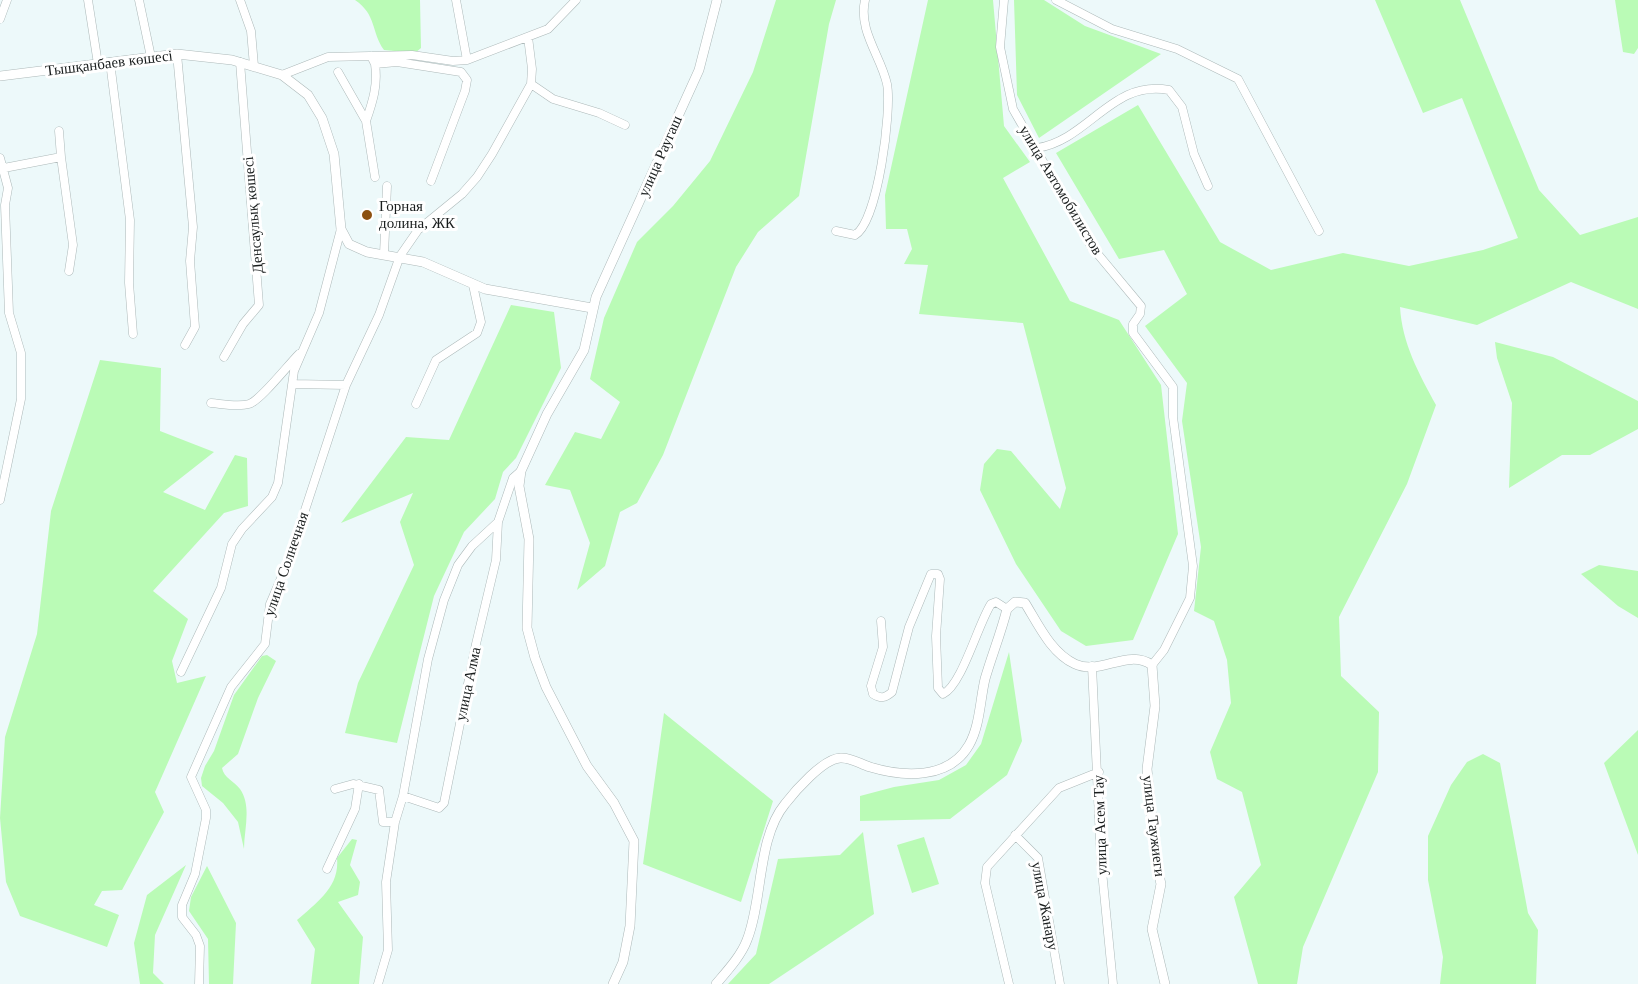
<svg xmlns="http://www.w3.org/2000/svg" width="1638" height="984" font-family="Georgia,serif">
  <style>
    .green { fill: #bafbb6 }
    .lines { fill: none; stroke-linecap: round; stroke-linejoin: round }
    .minor-casing { stroke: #adb9b9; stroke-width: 9 }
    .tertiary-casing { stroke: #adb9b9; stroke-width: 10 }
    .minor { stroke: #fff; stroke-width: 8 }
    .tertiary { stroke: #fff; stroke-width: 9 }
    .poi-dot { fill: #8d5111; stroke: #fff; stroke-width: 2 }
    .labels { text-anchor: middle; stroke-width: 6; stroke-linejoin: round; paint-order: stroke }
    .street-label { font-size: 15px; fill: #191d1d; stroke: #fff }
    .poi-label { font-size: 15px; fill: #191d1d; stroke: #fff; text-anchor: start }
  </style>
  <rect width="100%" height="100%" fill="#edf9fa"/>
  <!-- green -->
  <path class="green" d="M355,0h65l1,48 -6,5 -31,-3c-13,-18 -7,-35 -29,-50z
    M776,0h60l-7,24 -30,172 -41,36 -22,35 -73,188 -26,48 -17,9 -15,54 -28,24 13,-47 -20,-53 -25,-5 30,-53 26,7 19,-37 -30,-23 14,-61 33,-76 36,-36 37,-45 43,-89z
    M928,0h65l11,126 26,36 -27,16 67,123 49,19 42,65 17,149 -45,106 -47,6 -25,-15 -45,-67 -36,-74 4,-26 13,-15 14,2 49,58 6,-21 -43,-165 -104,-9 9,-49 -24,-1 8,-15 -5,-20h-21l-1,-34z
    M1014,0h30l41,26 76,28 -122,84 -22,-43z
    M1375,0h85l79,190 41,45 58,-18v92l-67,-27 -94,43 -77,-18c2,36 19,67 36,98l-29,79 -68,133 2,59 38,36 -1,60 -75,175 -6,37h-39l-24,-87 27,-32 -19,-73 -25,-13 -7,-27 21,-49 -4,-43 -13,-39 -20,-10 7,-64 -19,-126 5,-38 -42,-57 42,-32 -23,-44 -45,9 -63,-106 82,-48 82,137 51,28 72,-17 66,13 74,-16 35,-12 -56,-140 -39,15z
    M1615,0h23v48l-4,6 -11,-2z
    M511,305l43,7 7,56 -45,90 -13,14 -8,27 -31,33 -30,64 -37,147 -52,-10 13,-50 56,-118 -14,-43 13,-29 -72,30 65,-86 43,3z
    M1495,342l58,15 85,44v28l-48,26h-28l-53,33 3,-85 -15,-45z
    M100,360l61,8 -1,63 54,21 -51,40 42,18 30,-55 12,3 1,48 -24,7 -71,78 35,28 -16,42 5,22 29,-7 -51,116 9,20 -42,78 -20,1 -8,14 25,10 -12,32 -87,-31 -14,-34 -6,-64 5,-81 32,-103 14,-123z
    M1599,565l39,6v47l-20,-12 -37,-32z
    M1009,652l13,89 -15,34 -57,44 -90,2v-25l34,-9 45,-7 27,-15 15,-21z
    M267,655l9,6 -18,37 -20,56 -16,14c2,10 12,13 18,21 12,17 4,41 4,60l-6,-27 -15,-19 -21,-17 -1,-8 4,-12 9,-15 20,-56 28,-39z
    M664,713l109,88 -32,101 -98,-38z
    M1638,730v125l-34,-92z
    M1483,754l17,9 28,150 10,17 -2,54h-96l3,-27 -15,-77v-44l23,-51 16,-23z
    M863,832l11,82 -105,70h-41l28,-30 22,-95 62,-4z
    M924,837l15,47 -27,9 -15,-48z
    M352,839l5,1 -7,25 10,17 -2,13 -20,7 25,35 -4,47h-48l4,-35 -18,-29c19,-17 43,-33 40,-62z
    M186,865l-31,70 -2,38 11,11h-24l-6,-41 13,-48z
    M207,866l29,57 -3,61h-24l-1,-45 -19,-28 2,-14z"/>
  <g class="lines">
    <!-- minor casing -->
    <g class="minor-casing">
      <path id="minor" d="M88,0l10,64
        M139,0l12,57
        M240,0l11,31 3,35
        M456,0l11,60
        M1004,0l-4,47 13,62 78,137 50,60 -1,8 -7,10v9l40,54v30l20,149 -3,32 -26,52 -12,15
        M1056,0l56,29 65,20 61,30 81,152
        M0,19l7,-19
        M177,54l16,173 -3,34 5,66 -10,18
        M371,56l4,8 22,-2 64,10 6,8 -2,11 -34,90
        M110,62l20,158 -1,63 4,51
        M338,72l28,49c7,-20 12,-36 9,-57
        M282,75l46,-18 84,-2 41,6 14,-1 81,-31 28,-29
        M531,84l22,15 46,14 26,12
        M366,121l9,56
        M59,131l2,26
        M1037,148c52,-8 75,-69 132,-58l13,17 12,47 14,32
        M0,158l8,30 -3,17 4,108 12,40v46l-21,101
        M4,168l57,-11 12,88 -4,26
        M836,231l19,4c23,-13 37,-125 32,-151 -6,-28 -29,-53 -22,-84
        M384,254l3,-68
        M224,357l19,-33 16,-19 -19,-243
        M346,385l33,-70 21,-59 18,-26 44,-36 15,-17 15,-23 39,-70 1,-15 -4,-32
        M211,403c12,1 27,4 38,1 11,-3 39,-39 50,-50
        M416,404l20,-44 41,-27 4,-11 -8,-37
        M881,621l2,26 -12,39 2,8c8,5 12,4 19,-2l17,-65 22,-53h7l2,5 -4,57 2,52 5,6c19,-9 35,-70 48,-90l5,-2 11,7
        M1092,666l9,195 12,123
        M181,672l40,-84 11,-44 10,-15 30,-32 6,-14 16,-112 25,-58 22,-84
        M335,789l18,-5 26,6 4,32h12
        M403,796l36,12 5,-5 32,-159 20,-84 2,-38
        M1015,835l23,23 22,126
        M327,869l28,-60 4,-25
        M199,984l1,-38 -4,-11 -14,-18v-12l13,-31 11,-56v-8l-15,-33 40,-90 34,-43 5,-40 18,-42 58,-177 -53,-1
        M378,984l10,-34 -2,-68 9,-60 8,-26 25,-137 16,-59 14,-35 14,-19 26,-24 15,-44 8,-7
        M1009,984l-24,-101 2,-16 72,-79 40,-16"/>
    </g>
    <!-- tertiary casing -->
    <g class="tertiary-casing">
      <path id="tertiary" d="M0,76l177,-22 55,6 50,15 26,20 14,23 12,36 7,75 8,15 18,8 56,10 62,27 107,19
        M613,984l10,-22 7,-36 4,-85 -20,-38 -27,-37 -41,-79 -11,-29 -8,-30 2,-89 -10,-53 2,-15 26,-57 37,-64 12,-53 103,-227 18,-70
        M716,984c11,-13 25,-28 31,-44 16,-40 10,-102 38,-136 10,-13 38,-45 55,-46 11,-1 20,6 30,9 33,10 79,13 99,-22 11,-19 11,-45 16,-66 7,-24 16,-46 22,-70l8,-7 10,1c13,21 26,50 50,61 26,12 52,-16 77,1l3,41 -8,63 9,93 5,22 -9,45 13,55"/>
    </g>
    <!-- minor -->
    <use href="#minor" class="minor"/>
    <!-- tertiary -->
    <use href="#tertiary" class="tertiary"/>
  </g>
  <!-- markers -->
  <circle class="poi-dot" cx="367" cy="215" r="6"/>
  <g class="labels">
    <!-- street labels -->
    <g class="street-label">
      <text transform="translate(109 63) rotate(-7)" y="5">Тышқанбаев көшесі</text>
      <text transform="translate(660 156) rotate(-66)" y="5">улица Раугаш</text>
      <text transform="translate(1061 190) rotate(59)" y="5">улица Автомобилистов</text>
      <text transform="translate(253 215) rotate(-95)" y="5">Денсаулық көшесі</text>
      <text transform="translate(286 564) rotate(-71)" y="5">улица Солнечная</text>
      <text transform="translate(468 684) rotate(-78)" y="5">улица Алма</text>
      <text transform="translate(1100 825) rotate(-92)" y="5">улица Асем Тау</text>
      <text transform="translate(1154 826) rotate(83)" y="5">улица Таужиеги</text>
      <text transform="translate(1045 906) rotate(79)" y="5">улица Жанару</text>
    </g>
    <!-- poi labels -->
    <g class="poi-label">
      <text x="379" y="211">Горная<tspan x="379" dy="17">долина, ЖК</tspan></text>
    </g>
  </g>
</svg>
